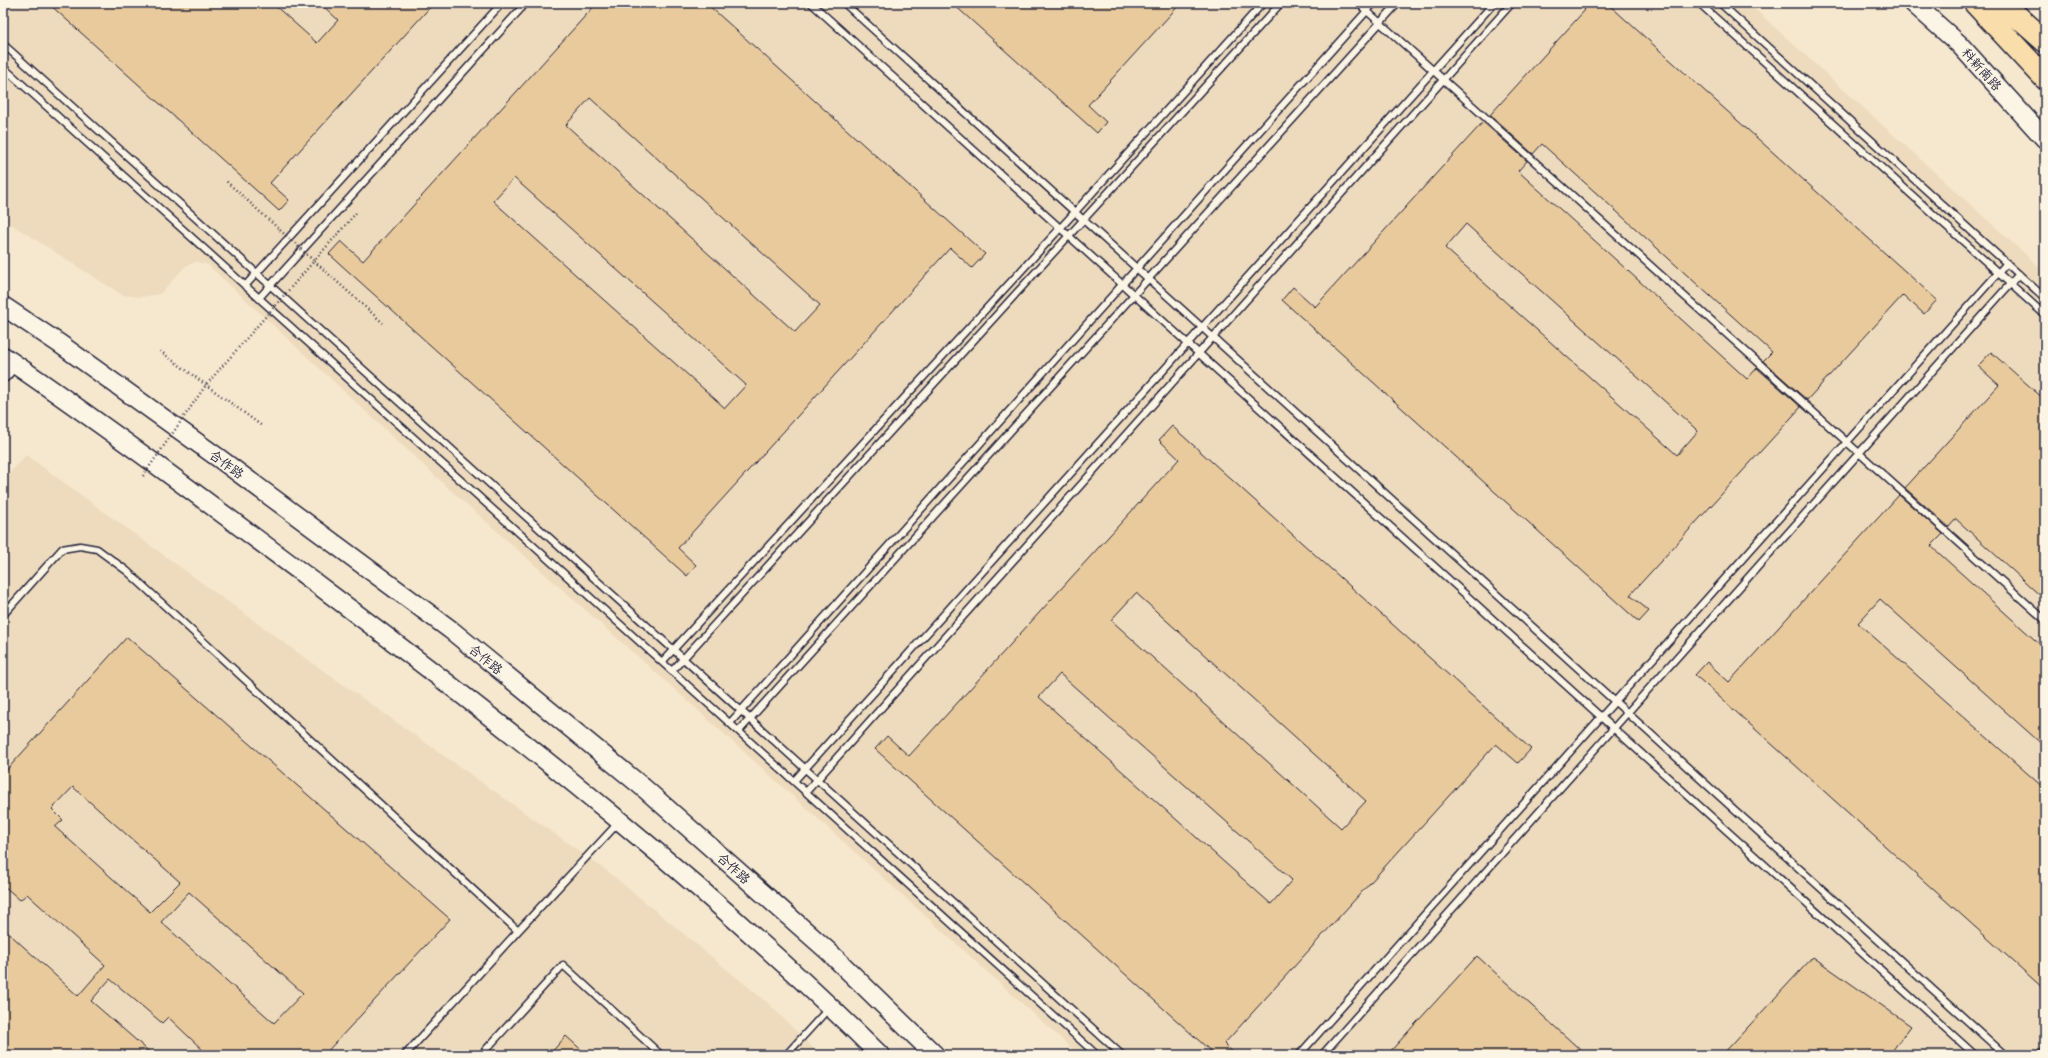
<svg xmlns="http://www.w3.org/2000/svg" width="2048" height="1058" font-family="'Architects Daughter','LXGW WenKai TC',sans-serif">
  <style>
    .built { fill: #eedbbd }
    .building { fill: #e9ca9c; stroke: #22223b; fill-rule: evenodd }
    .lines { fill: none; stroke-linecap: round; stroke-linejoin: round }
    .service-casing { stroke: #22223b; stroke-width: 9 }
    .tertiary-casing { stroke: #22223b; stroke-width: 19 }
    .secondary-casing { stroke: #22223b; stroke-width: 21 }
    .motorway-casing { stroke: #22223b; stroke-width: 25 }
    .path { stroke: #22223b; stroke-width: 2.5; stroke-dasharray: 1 3; stroke-linecap: butt }
    .service { stroke: #fcf5e5; stroke-width: 6 }
    .tertiary { stroke: #fcf5e5; stroke-width: 16 }
    .secondary { stroke: #fcf5e5; stroke-width: 18 }
    .motorway { stroke: #f9deab; stroke-width: 22 }
    .path-bridge { stroke: #22223b; stroke-width: 2.5; stroke-dasharray: 1 3; stroke-linecap: butt }
    .labels { text-anchor: middle; stroke-width: 3; stroke-linejoin: round; paint-order: stroke }
    .street-label { font-size: 13px; fill: #22223b; stroke: #fcf5e5 }
  </style>
  <rect width="100%" height="100%" fill="#f6e8cf"/>
  <filter id="ink" filterUnits="userSpaceOnUse"><feTurbulence type="fractalNoise" baseFrequency=".025" numOctaves="2"/><feDisplacementMap in="SourceGraphic" scale="8" xChannelSelector="R" yChannelSelector="G"/><feConvolveMatrix kernelMatrix="1 2 1 2 8 2 1 2 1" color-interpolation-filters="sRGB"/></filter>
  <g filter="url(#ink)">
    <!-- built -->
    <path class="built" d="M3,3h1745l297,269v783h-966l-388,-351 -244,-217 -239,-222 -12,-3 -10,4 -26,28 -19,3 -19,-2 -119,-76z
      M26,455l271,197 309,218 163,134 51,51h-817v-575z"/>
    <!-- building -->
    <path class="building" d="M48,3h224l45,40 21,-23 -18,-17h114l-164,180 19,17 -10,11z
      M597,3h109l279,251 -13,14 -22,-20 -272,300 18,17 -9,11 -358,-322 12,-13 22,20zM590,98l230,207 -25,27 -229,-207zM514,178l232,207 -21,23 -232,-207z
      M952,3h229l-93,102 18,17 -9,11z
      M1578,3h29l330,297 -13,14 -21,-19 -96,105 -44,-39 9,-9 -230,-208 -9,10 -43,-39 95,-105z
      M1483,122l44,39 -9,10 229,208 10,-11 44,39 -171,188 19,16 -10,11 -357,-322 11,-13 22,20zM1466,224l232,207 -21,24 -232,-207z
      M1991,352l54,48v200l-89,-81 -7,8 -44,-39 94,-103 -21,-19z
      M1172,426l359,323 -13,14 -22,-19 -272,300 12,11h-21l-340,-306 12,-13 22,20 270,-297 -20,-19zM1136,593l230,208 -25,27 -230,-208zM1060,674l232,206 -21,24 -232,-207z
      M1899,495l44,39 -12,12 114,103v98l-165,-148 -22,24 187,166v201l-350,-315 12,-13 22,20z
      M127,637l323,282 -126,136h-116l-40,-38 -6,6 -52,-44 -19,22 62,54h-150v-127l75,68 27,-31 -78,-71 -7,6 -17,-15v-111zM73,787l107,95 -30,30 -95,-85 8,-7 -11,-11zM189,892l114,101 -29,30 -113,-101z
      M1477,956l109,99h-199z
      M1813,957l98,69 -22,29h-167z
      M566,1036l21,19h-38z"/>
    <g class="lines">
      <!-- service casing -->
      <g class="service-casing">
        <path id="service" d="M811,3l1164,1052
          M844,3l1161,1052
          M1358,3l687,617
          M1699,3l346,312
          M1720,3l325,295
          M3,44l1119,1011
          M3,67l1094,988
          M245,286l257,-283
          M259,298l267,-295
          M3,615l59,-66 18,-3 17,3 30,22 391,360 -113,124
          M662,662l413,-450 188,-209
          M672,671l609,-668
          M730,723l644,-720
          M739,731l659,-728
          M794,781l700,-778
          M806,792l706,-789
          M518,931l101,-109
          M481,1055l82,-90 98,90
          M786,1055l43,-47
          M1299,1055l708,-792
          M1322,1055l697,-781
          M2041,1055l4,-4"/>
      </g>
      <!-- tertiary casing -->
      <g class="tertiary-casing">
        <path id="tertiary" d="M3,374l10,-12"/>
      </g>
      <!-- secondary casing -->
      <g class="secondary-casing">
        <path id="secondary" d="M1913,3l46,41 86,95
          M3,306l57,38 160,115 231,171 194,159 183,162 107,104
          M3,356c120,82 235,169 351,256 183,138 363,282 526,443"/>
      </g>
      <!-- motorway casing -->
      <g class="motorway-casing">
        <path id="motorway" d="M1975,3l70,75
          M2002,3l43,38"/>
      </g>
      <!-- path -->
      <path class="path" d="M356,213l-42,48 69,62
        M160,351l102,75"/>
      <!-- service -->
      <use href="#service" class="service"/>
      <!-- tertiary -->
      <use href="#tertiary" class="tertiary"/>
      <!-- secondary -->
      <use href="#secondary" class="secondary"/>
      <!-- motorway -->
      <use href="#motorway" class="motorway"/>
      <!-- path-bridge -->
      <path class="path-bridge" d="M143,476l63,-91 108,-124 -88,-80"/>
    </g>
  </g>
  <g class="labels">
    <!-- street labels -->
    <g class="street-label">
      <text transform="translate(1982 69) rotate(48)" y="5">科新南路</text>
      <text transform="translate(227 464) rotate(36)" y="5">合作路</text>
      <text transform="translate(486 659) rotate(39)" y="5">合作路</text>
      <text transform="translate(734 868) rotate(42)" y="5">合作路</text>
    </g>
  </g>
  <!-- margin -->
  <rect width="2048" height="1058" fill="none" stroke="#fcf5e5" stroke-width="16"/>
  <rect x="8" y="8" width="2032" height="1042" fill="none" stroke="#22223b" stroke-width="1.5" filter="url(#ink)"/>
</svg>
